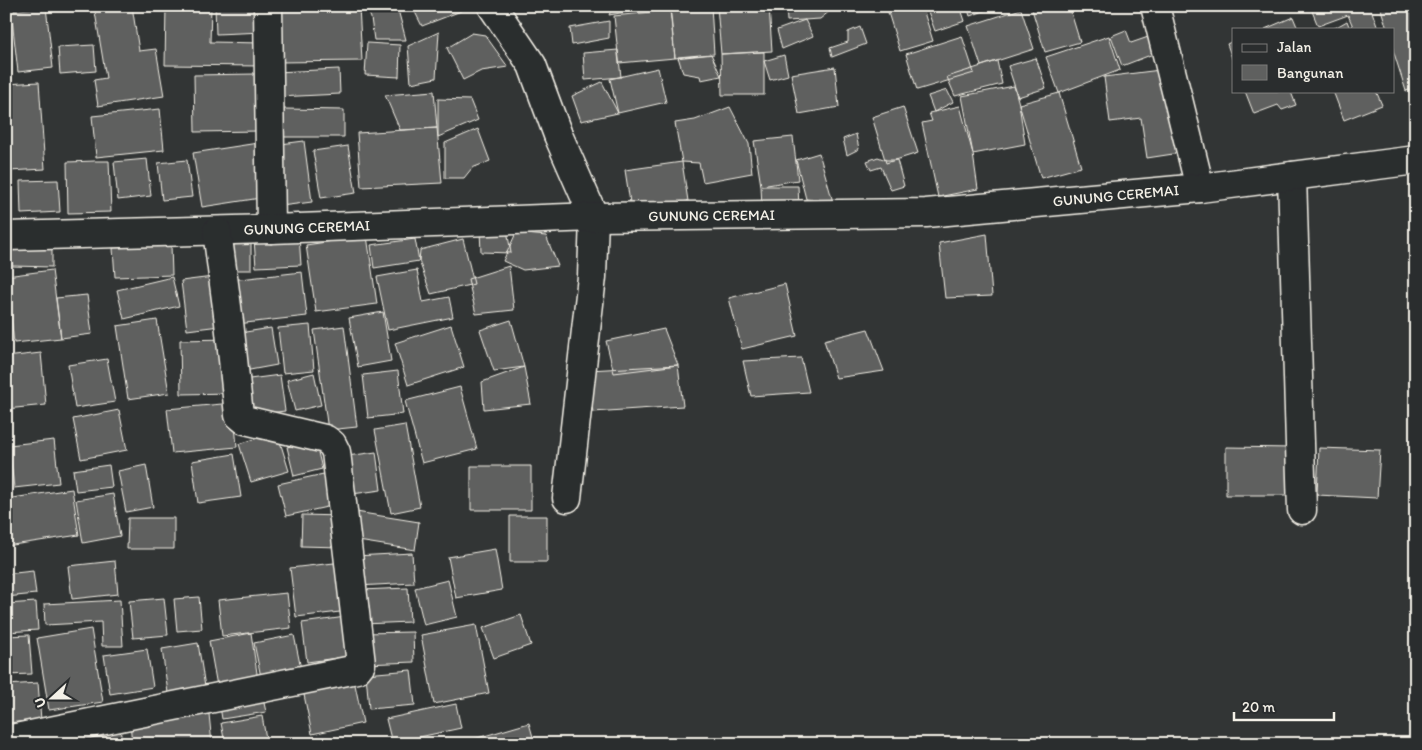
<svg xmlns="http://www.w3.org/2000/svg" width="1422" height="750" font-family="Itim,sans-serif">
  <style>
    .building { fill: #5f605f; stroke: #f4f1e8 }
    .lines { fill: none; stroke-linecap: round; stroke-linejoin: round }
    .street-casing { stroke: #f4f1e8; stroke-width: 31 }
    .street { stroke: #2a2d2e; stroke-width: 28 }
    .labels { text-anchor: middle; stroke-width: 4; stroke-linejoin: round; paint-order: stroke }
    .street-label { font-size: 15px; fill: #f4f1e8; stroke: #2a2d2e }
  </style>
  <rect width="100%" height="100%" fill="#323535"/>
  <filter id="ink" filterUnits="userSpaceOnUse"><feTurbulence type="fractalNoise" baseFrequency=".02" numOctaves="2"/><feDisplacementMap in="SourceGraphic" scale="10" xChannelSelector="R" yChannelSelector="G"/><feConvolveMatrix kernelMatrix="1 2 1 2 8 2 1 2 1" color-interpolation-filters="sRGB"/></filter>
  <g filter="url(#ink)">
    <!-- building -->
    <path class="building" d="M94,6h38l7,45 17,-2 8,47 -66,10 -4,-26 12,-2z
      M166,6h45l-1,36 52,1v23l-97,-1z
      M215,6h48l1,26 -48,2z
      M278,6h81l3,55 -84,1z
      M366,6h31l9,34h-32l-3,-22z
      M412,6h48l1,5 -39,15z
      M613,6h46l-50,9z
      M670,6h41l3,48 -39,4z
      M717,6h52l3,45 -51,3z
      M786,6h50l-16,13 -33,2z
      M886,6h36l11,35 -33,10z
      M926,6h34l5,15 -30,10z
      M967,6h31l-28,10z
      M1031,6h38l11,36 -35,10z
      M1321,6h49l8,23h-24l-6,-14 -30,11 -6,-15z
      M1380,6h36v82l-10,3 -13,-41v-21h-6z
      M46,7l7,61 -35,4 -7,-61z
      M1021,9l13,40 -53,17 -13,-40z
      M670,10l5,48 -56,5 -5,-47z
      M1293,17l5,12h-33z
      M805,20l8,16 -31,13 -5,-19z
      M609,21v17l-37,7 -2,-17z
      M1347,21l3,8h-17z
      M860,27l6,17 -34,13 -2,-9 18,-6v-10z
      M1126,30l5,13 23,-8 7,16 -39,15 -11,-30z
      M439,32l-3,46 -25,5 -3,-37z
      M472,33l13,2 23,32 -27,4 -18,9 -16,-32z
      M962,36l12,37 -57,17 -11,-36z
      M1109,36l11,34 -61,23 -13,-36z
      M1233,41v20l-6,-17z
      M367,43l33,2 -1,32 -34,-2z
      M94,45l2,26 -36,3 -2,-27z
      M618,50l3,27 -36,3 -2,-27z
      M764,52v43h-42l-1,-41z
      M711,54l10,22 -20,4 -1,-4 -17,-3 -5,-16z
      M784,55l4,20 -18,5 -6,-19z
      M1036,58l10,30 -28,9 -10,-31z
      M997,61l5,23 -47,12 -8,-19z
      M835,67l4,40 -40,7 -8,-40z
      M658,68l8,34 -48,11 -8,-34z
      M339,69l1,25 -62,3 -2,-25z
      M1168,69l18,83 -39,6 -6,-40 -31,4 -6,-45z
      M257,74l2,57 -64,1 -1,-57z
      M39,82l6,87 -36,2 -3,-37v-50z
      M602,82l16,31 -37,8 -9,-25z
      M1014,86l5,18 6,40 -52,10 -11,-58z
      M947,90l6,12 -19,10 -6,-16z
      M434,91l3,37 -37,2 -15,-35z
      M1245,91h48l-2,1 5,13 -14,5 -4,-5 -24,9z
      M1333,91h43l6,14 -38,15z
      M1059,93l22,74 -40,11 -22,-74z
      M438,99l32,1 8,20 -40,17z
      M960,106l13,48 5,35 -40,8 -16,-74 10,-2 -3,-8z
      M730,107l19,37 3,29 -49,9 -4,-19 -17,-1 -7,-39 20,-3z
      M903,107l15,46 -32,10 -14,-46z
      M160,109l4,41 -68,7 -4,-41z
      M284,109l60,1v27h-61z
      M437,128l5,55 -81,4 -4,-54z
      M478,129l12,32 -18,7 -8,10h-19v-35z
      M856,134l3,15 -12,6 -4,-16z
      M793,137l5,43 -37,6 -7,-45z
      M304,141l8,61 -31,4 -8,-61z
      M258,143l9,54 -65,10 -9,-54z
      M348,146l8,47 -35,5 -8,-47z
      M819,153l14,49 -27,-3 -10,-39z
      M878,157l8,3h11l7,26 -13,4 -10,-23 -10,3 -4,-9z
      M147,159l4,37 -33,4 -4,-38z
      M187,160l5,37 -30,3 -4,-37z
      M95,161h14l2,51 -43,1 -1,-51z
      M682,162l6,39 -57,8 -6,-39z
      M58,180l2,32 -39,2 -1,-33z
      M761,186h37l1,21 -37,1z
      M506,224l5,29 -30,-1 -1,-21z
      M516,233l30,3 12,30 -35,4 -20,-9z
      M987,234l5,62 -47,2 -6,-55z
      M299,236l2,29 -45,2 -2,-28z
      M367,236l10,68 -61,8 -10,-67z
      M223,238h28v32h-27z
      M415,239l4,22 -45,7 -3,-23z
      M463,239l11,45 -43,10 -12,-33 1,-11z
      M12,244l40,1v22l-40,-1z
      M171,245l1,30 -57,2 -2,-29z
      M509,266l5,44 -38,4 -8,-35z
      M52,270l9,68 -47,5 -8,-67z
      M417,270l6,32 26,-5 4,20 -65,13 -11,-53z
      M302,272l5,44 -70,8 -6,-44z
      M221,276l7,49 -41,5 -6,-49z
      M172,277l7,29 -55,13 -7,-29z
      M785,284l12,52 -55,13 -13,-51z
      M87,295l5,39 -31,4 -5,-40z
      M383,312l8,49 -33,6 -9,-49z
      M157,320l12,73 -41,6 -11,-73z
      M511,320l13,47 -30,4 -14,-41z
      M310,325l4,45 -31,3 -5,-45z
      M451,325l13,42 -56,18 -13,-42z
      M344,326l13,101 -29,3 -14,-100z
      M271,328l6,37 -38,7 -6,-38z
      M664,329l14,36 -64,8 -8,-32z
      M868,329l16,42 -48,7 -12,-38z
      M230,339l1,54 -50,1 -1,-54z
      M41,353l5,52 -40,4v-52z
      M801,358l8,34 -58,4 -8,-35z
      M107,359l8,43 -40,6 -7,-43z
      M585,365l4,5 89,-5 5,41 -90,6z
      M524,367l7,37 -47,5 -2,-27z
      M398,371l5,43 -35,4 -5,-43z
      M314,373l7,32 -26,6 -8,-31z
      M280,375l5,36 -39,5 -4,-36z
      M460,387l17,62 -55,14 -17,-62z
      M233,403l4,44 -65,6 -5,-44z
      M119,410l8,40 -46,9 -8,-40z
      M405,425l15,82 -29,6 -16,-83z
      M277,432l12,39 -38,11 -12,-38z
      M54,440l5,43 -45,5 -5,-43z
      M315,440l7,29 -28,7 -7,-29z
      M1226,447l66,1 -2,47h-64z
      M1319,448l61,2 -3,48 -60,-3z
      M376,452l5,38 -36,5 -5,-38z
      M234,454l7,43 -43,6 -6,-42z
      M109,465l3,22 -36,4 -3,-21z
      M146,465l7,42 -27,5 -8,-41z
      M471,466h60v44h-60z
      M328,473l8,32 -50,11 -8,-32z
      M72,489l7,46 -73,11v-47z
      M113,494l7,42 -37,7 -7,-43z
      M356,512l63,10 -4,28 -63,-10z
      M302,515l39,1 -1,31 -39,-1z
      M510,516h37v46h-37z
      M128,518h46v31h-47z
      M495,549l7,41 -46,8 -8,-41z
      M412,553l2,30 -57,3 -2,-30z
      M115,561l3,33 -46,5 -4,-33z
      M343,562l6,49 -53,6 -6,-49z
      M33,571l3,23 -30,3v-23z
      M448,580l9,37 -33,8 -9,-37z
      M408,588l2,34 -47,2 -2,-34z
      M287,593l4,35 -69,8 -4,-36z
      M199,597l3,32 -25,2 -3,-32z
      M164,598l4,37 -35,3 -4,-37z
      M120,600l3,46h-21l-1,-24 -56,3 -1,-21z
      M36,602l2,28 -32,2v-28z
      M521,615l10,30 -37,13 -11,-30z
      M353,616l6,39 -52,7 -5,-39z
      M476,625l13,68 -55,11 -13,-69z
      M91,629l12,73 -54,8 -12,-72z
      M413,632l1,30 -49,2 -1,-31z
      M251,633l7,47 -41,6 -8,-45z
      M29,635l3,39 -26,1v-39z
      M294,635l8,39 -40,8 -8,-39z
      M198,643l7,44 -37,6 -6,-44z
      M147,649l6,38 -43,7 -6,-39z
      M411,670l4,35 -46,4 -3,-35z
      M353,675l10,48 -51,11 -10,-49z
      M38,683l3,37 -35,3v-38z
      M262,694l4,18 -44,7 -3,-19z
      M456,704l5,24 -69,15 -6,-24z
      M209,714l3,30h-80l-2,-22z
      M262,716l5,28h-42l-4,-21z
      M529,723l6,21h-59l-2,-5z
      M119,726l4,18h-32l-2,-12z
      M78,735l1,9h-30z"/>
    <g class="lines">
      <!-- street casing -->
      <g class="street-casing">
        <g id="street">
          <path d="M268,6l3,223"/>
          <path d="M492,6l40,59 26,70 36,82 -2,60 -25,221"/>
          <path d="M1155,6l45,182"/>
          <path d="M1292,176l10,334"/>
          <path id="s1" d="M6,236l265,-7 323,-12 332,-4 274,-25 216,-28"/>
          <path d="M6,740l351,-71 4,-5 -25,-212 -4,-8 -7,-5 -80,-19 -6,-5 -10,-93 -12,-91"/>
        </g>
      </g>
      <!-- street -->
      <use href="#street" class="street"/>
    </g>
  </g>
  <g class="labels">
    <!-- street labels -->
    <g class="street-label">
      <text dy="5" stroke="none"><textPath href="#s1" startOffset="1111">GUNUNG CEREMAI</textPath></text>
      <text dy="5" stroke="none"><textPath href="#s1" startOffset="706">GUNUNG CEREMAI</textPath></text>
      <text dy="5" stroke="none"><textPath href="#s1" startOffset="301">GUNUNG CEREMAI</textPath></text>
    </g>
  </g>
  <!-- margin -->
  <rect width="1422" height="750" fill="none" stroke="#2a2d2e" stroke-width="25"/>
  <rect x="12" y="12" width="1397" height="725" fill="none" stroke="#f4f1e8" stroke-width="2" filter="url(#ink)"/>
  <!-- legend -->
  <rect x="1232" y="28" width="162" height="65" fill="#2a2d2e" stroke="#7b7b78"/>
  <rect x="1242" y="44" width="25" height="8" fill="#2a2d2e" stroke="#7b7b78"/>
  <text x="1277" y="52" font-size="15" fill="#f4f1e8">Jalan</text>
  <rect x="1242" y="65" width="25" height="15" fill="#5f605f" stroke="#7b7b78"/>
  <text x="1277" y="78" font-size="15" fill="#f4f1e8">Bangunan</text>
  <!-- north arrow -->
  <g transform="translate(52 698) rotate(249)" stroke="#2a2d2e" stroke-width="4" paint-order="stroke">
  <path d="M0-4L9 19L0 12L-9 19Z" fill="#f4f1e8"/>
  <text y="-8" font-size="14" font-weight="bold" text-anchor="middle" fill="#f4f1e8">U</text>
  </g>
  <!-- scale -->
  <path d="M1234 712v8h100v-8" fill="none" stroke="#f4f1e8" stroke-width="2.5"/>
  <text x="1242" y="712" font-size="15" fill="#f4f1e8" stroke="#2a2d2e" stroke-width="4" paint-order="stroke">20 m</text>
</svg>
